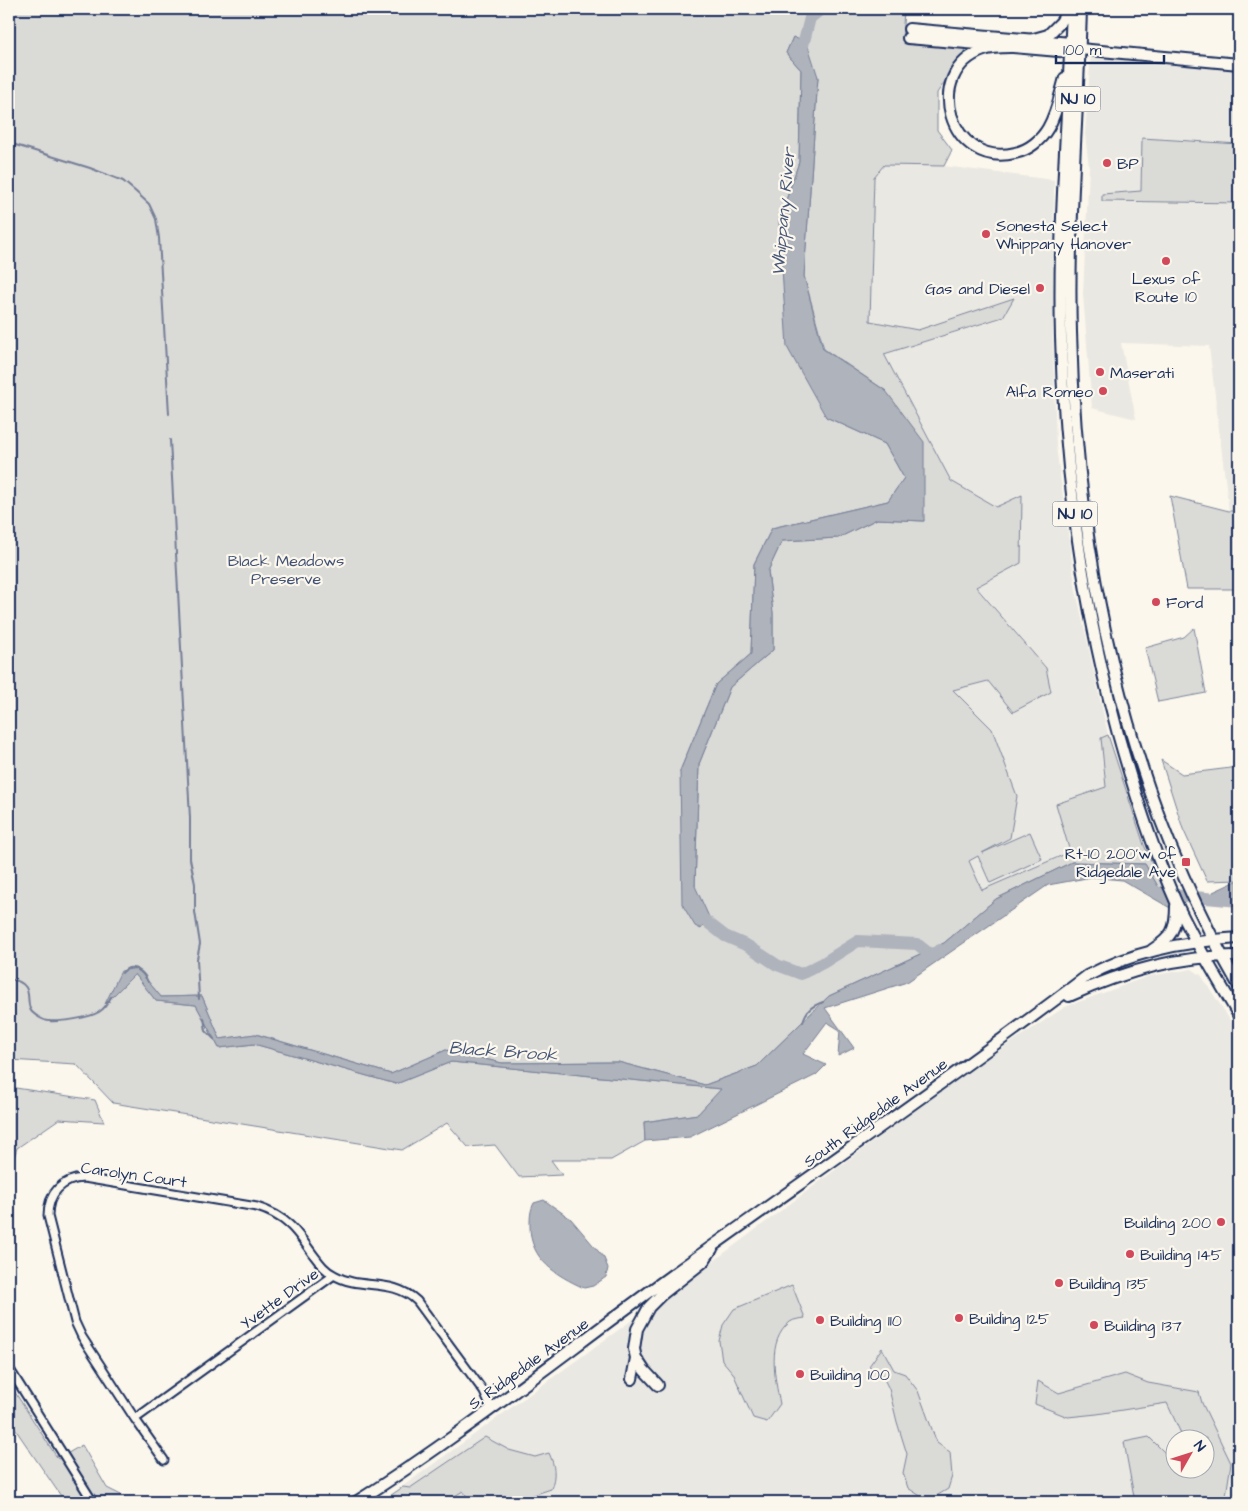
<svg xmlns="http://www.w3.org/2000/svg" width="1248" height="1511" font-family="'Architects Daughter',sans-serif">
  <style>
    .built { fill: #eae8e2; fill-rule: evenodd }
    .green { fill: #dadad7; stroke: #7a849a; fill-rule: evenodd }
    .water { fill: #afb3bb; stroke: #747e96 }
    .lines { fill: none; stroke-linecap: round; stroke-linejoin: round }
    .stream { stroke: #747e96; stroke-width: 2 }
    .river { stroke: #afb3bb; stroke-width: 12 }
    .street-casing { stroke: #1b2f5e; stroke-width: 11 }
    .secondary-casing { stroke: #1b2f5e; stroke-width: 14 }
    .primary-casing { stroke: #1b2f5e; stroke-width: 14 }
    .street { stroke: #fbf7ec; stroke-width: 7 }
    .secondary { stroke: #fbf7ec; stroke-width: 10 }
    .primary { stroke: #fbf7ec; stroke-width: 10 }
    .poi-dot { fill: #d1495b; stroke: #fbf7ec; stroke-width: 2 }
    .labels { text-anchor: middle; stroke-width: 4.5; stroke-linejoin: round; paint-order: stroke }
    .shield { fill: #fbf7ec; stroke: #5e6b89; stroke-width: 1 }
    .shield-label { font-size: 15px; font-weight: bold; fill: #1b2f5e }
    .poi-label { font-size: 16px; fill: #1b2f5e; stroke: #fbf7ec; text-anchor: start }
    .park-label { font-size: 16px; fill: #415176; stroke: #fbf7ec }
    .street-label { font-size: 16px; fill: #1b2f5e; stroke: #fbf7ec }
    .water-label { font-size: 18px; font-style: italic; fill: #47577a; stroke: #fbf7ec }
  </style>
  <rect width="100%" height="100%" fill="#fbf7ec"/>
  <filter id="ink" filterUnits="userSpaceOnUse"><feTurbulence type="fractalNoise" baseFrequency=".02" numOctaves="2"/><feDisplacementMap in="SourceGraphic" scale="10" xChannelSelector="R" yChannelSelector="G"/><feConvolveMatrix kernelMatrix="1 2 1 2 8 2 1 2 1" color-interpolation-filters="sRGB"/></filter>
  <g filter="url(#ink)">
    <!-- built -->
    <path class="built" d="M1091,54l148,9v81l-97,-6 -1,53 -39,3v7l137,2v308h-10l-20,-165 -88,-3 15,76 -44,-11 -9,-114 6,-127 -4,-33z
      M884,165l60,1 110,14 -1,163 3,103 20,145 32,144 -7,3 5,49 -36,64 -88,39 -13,-30 41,-22 -18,-109 -40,-39 94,-23 -70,-81 45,-91 -25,12 -45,-26 -67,-127 119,-36 10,-20 -95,33 -48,-10 4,-144z
      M1192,969l9,6 38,59v468h-858l334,-242 244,-183 106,-70 84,-31zM1176,1438h30v30h-30z"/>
    <!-- green -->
    <path class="green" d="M9,9h895l-2,32 65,7 -30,45v37l15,20 -8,16 -60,-1 -10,12 -4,144 48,9 96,-32 -11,19 -119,37 67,127 45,26 26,-12 -1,68 -45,24 70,81 5,24 -38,20 -25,-31 -35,9 39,39 25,67 -7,42 -28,15 48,-21 12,27 -52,24 -12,-27 -9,5 13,29 88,-38 -14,-48 50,-17 -5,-49 7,-3 36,110 19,42 -4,1 -14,-24 -73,-2 -76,37 -52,44 -115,53 -72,70 -52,19 -87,-23 -116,1 -56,-13 -55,24 -135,-40 -36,5 -18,-43 -41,1 -24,-29 -31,34 29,-28 21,27 40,4 23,43 35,-4 142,40 55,-22 271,27 -24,25 -54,8 1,19 -34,19h-60l11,15 -43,2 -24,-32 -27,2 -21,-24 -45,27 -289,-47 -37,-39 -67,-4zM793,37l25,40 -14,199 20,73 62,42 38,130 -47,-2 -39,19 -56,3 -14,30 5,42v37l-43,37 -31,77 -4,122 -15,-115 36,-87 35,-30 3,-90 18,-36 116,-27 16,-23 -19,-34 -59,-27 -47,-196 20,-59 2,-92 -15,-17z
      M1142,138l97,6v59l-137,-2v-7l39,-3z
      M1170,496l59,15h10v78h-52z
      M1194,628l12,65 -48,9 -13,-54 39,-11z
      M1161,760l21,14 57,-7v113l-32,1 -24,-52z
      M9,1087l86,13 9,22 -45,-3 -42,29 -8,26z
      M792,1285l13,33c-5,1 -11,1 -15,4 -24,19 -15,56 -10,82l-13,18 -14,-4 -20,-45 -11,-13 -3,-19 4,-16 11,-16z
      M882,1348l12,22 11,4 13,17 19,52 13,9 2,24 -4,13 -20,12 -20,-13 -5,-15 4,-19 -10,-32 -8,-33 -7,-14 -13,-9z
      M1125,1374l23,9 51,9 3,11 29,60 -6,39h-90l-11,-60 25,-5 19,19h7l1,12h30v-30h-23l-16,-35 -70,11 -29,3 -33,-13 3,-23 21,12z
      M9,1383l49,76 24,-14 25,43 18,9 3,5h-63l-56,-82z
      M485,1437l24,13 26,7 14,-4c6,13 7,22 2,36l-39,13h-41l-8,-11 -18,11h-64l22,-15 7,1z"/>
    <!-- water -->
    <path class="water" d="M793,37l14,6 11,34 -14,199 19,73 63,42 38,51v79l-47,-2 -39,19 -56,3 -14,30 5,42v37l-43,37 -31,77 -4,122 14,31 -8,12 -6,-3 -13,-22 -2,-133 36,-87 35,-30 3,-90 18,-36 116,-27 16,-23 -19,-34 -59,-27 -39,-70 -8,-126 20,-59 2,-92 -15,-17z
      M1072,862l73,2 14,24 4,-1 9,22 -50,-29 -30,-3 -44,8 -141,97 -82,26 29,40 -16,8 2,-26 -13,-8 -24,32 23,11 -10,10 -126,62 -45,4 -1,-19 54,-8 23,-25 -270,-27 -55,22 -142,-40 -35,4 -23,-43 -40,-4 -21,-27 -30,30 16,-33 16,-3 24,29 41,-1 18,43 35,-5 136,40 55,-24 56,13 116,-1 87,23 52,-19 72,-70 115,-53 52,-44z
      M1239,880v25l-23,-1 -3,-12z
      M544,1200l27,19 33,39 4,10 -2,9 -13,9 -9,2c-28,-13 -54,-28 -54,-62 0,-9 0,-15 4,-23z"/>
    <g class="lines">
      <!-- stream -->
      <path class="stream" d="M9,143l81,25 33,13 13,11 13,12 7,15 3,19 10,176
        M170,440l20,378v41l5,25v28l5,32 -3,15 2,40
        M122,973c9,-12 22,-1 26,9
        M9,979c29,4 14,24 23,33 4,4 12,9 17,9 12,1 40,-3 50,-9 5,-3 9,-9 12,-15
        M204,1018l2,13 8,8
        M803,1022c3,-12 9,-16 20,-20"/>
      <!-- river -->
      <path class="river" d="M800,57l10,-39 11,-9
        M1150,889l11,5 78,7
        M697,909l1,6 27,21 23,10 29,19 24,9 22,-11 35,-22 59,3 14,11 9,-5"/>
      <!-- street casing -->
      <g class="street-casing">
        <path id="street" d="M9,1368l84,134
          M135,1419l199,-144
          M164,1460l-29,-41 -53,-82 -7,-15 -27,-106c0,-23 14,-37 36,-38l173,29c29,9 39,23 55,46 7,9 12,17 22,22 26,16 58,2 83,26l67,91 7,16"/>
      </g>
      <!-- secondary casing -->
      <g class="secondary-casing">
        <path id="secondary" d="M909,29l162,14 5,4
          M908,38l162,14 10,-3 159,15
          M1069,996c53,-24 111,-41 170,-40
          M632,1379l4,-21
          M658,1385l-14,-15 -8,-12 -2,-9 3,-20 12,-22 12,-12 42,-33 9,-13
          M356,1502c109,-69 211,-151 316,-227 138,-99 279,-196 415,-299 47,-25 99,-35 152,-38"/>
      </g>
      <!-- primary casing -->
      <g class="primary-casing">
        <path id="primary" d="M1072,9c-4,109 -14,219 -11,328 3,135 22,267 57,397 16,57 34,114 58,168 18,39 41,76 63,114
          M1081,9c-3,107 -13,215 -10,323 5,226 54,457 168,654
          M1030,40l18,-5 13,-13 7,-13
          M1010,47c-9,0 -18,0 -26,3 -63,22 -34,119 31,103 14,-3 26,-13 33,-25 9,-15 12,-33 17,-50
          M1152,950c20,-13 24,-20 24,-44"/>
      </g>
      <!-- street -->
      <use href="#street" class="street"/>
      <!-- secondary -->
      <use href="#secondary" class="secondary"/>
      <!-- primary -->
      <use href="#primary" class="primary"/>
    </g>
  </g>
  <!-- markers -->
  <g class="poi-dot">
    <circle cx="1107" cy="163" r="5"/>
    <circle cx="986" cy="234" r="5"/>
    <circle cx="1166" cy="261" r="5"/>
    <circle cx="1040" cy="288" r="5"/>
    <circle cx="1100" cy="372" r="5"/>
    <circle cx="1103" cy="391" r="5"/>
    <circle cx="1156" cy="602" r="5"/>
    <rect x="1181" y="857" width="10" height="10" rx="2.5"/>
    <circle cx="1221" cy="1222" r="5"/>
    <circle cx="1130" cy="1254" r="5"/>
    <circle cx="1059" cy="1283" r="5"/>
    <circle cx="959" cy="1318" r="5"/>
    <circle cx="820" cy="1320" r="5"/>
    <circle cx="1094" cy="1325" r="5"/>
    <circle cx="800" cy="1374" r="5"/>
  </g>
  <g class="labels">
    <!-- shield labels -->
    <g class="shield">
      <rect x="1055.5" y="86.5" width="45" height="25" rx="4"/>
      <rect x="1052.5" y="501.5" width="45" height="25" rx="4"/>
    </g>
    <g class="shield-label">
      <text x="1078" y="104">NJ 10</text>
      <text x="1075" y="519">NJ 10</text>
    </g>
    <!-- poi labels -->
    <g class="poi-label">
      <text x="1117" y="169">BP</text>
      <text x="996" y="231">Sonesta Select<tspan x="996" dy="18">Whippany Hanover</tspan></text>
      <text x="1166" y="284" text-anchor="middle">Lexus of<tspan x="1166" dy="18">Route 10</tspan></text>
      <text x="1030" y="294" text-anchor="end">Gas and Diesel</text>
      <text x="1110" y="378">Maserati</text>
      <text x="1093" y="397" text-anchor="end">Alfa Romeo</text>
      <text x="1166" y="608">Ford</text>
      <text x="1176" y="859" text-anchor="end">Rt-10 200'w of<tspan x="1176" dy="18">Ridgedale Ave</tspan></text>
      <text x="1211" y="1228" text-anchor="end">Building 200</text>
      <text x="1140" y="1260">Building 145</text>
      <text x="1069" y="1289">Building 135</text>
      <text x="969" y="1324">Building 125</text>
      <text x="830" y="1326">Building 110</text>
      <text x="1104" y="1331">Building 137</text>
      <text x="810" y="1380">Building 100</text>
    </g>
    <!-- park labels -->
    <g class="park-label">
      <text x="286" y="566">Black Meadows<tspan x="286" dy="18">Preserve</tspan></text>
    </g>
    <!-- street labels -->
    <g class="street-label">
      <text transform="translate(875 1112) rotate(-36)" y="6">South Ridgedale Avenue</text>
      <text transform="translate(134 1174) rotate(8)" y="6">Carolyn Court</text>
      <text transform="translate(279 1298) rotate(-36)" y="6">Yvette Drive</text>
      <text transform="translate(528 1363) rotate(-36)" y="6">S. Ridgedale Avenue</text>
    </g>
    <!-- water labels -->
    <g class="water-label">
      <text transform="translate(783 212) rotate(-85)" y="6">Whippany River</text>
      <text transform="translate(503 1051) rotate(4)" y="6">Black Brook</text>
    </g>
  </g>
  <!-- margin -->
  <rect width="1248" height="1511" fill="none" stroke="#fbf7ec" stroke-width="30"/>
  <rect x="15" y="15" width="1218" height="1481" fill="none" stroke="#1b2f5e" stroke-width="2" filter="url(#ink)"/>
  <!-- north arrow -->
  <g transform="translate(1190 1454) rotate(51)"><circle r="24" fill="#fbf7ec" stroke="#a1a7b3"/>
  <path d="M0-4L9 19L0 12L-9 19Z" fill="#d1495b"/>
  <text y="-8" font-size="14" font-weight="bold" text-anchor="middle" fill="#1b2f5e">N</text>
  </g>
  <!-- scale -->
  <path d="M1056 55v8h108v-8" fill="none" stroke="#1b2f5e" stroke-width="2.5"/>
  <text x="1063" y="55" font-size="15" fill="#1b2f5e" stroke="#fbf7ec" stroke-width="4" paint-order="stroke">100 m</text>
</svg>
